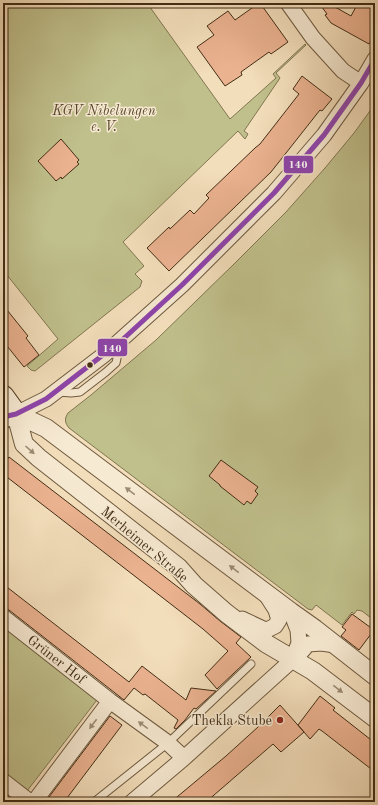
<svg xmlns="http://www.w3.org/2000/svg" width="378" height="805" font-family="'Old Standard TT',serif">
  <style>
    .green { fill: #c0c08c; stroke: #817650 }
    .building { fill: #ebb290; stroke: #422d15 }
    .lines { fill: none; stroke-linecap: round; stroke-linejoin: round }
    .service-casing { stroke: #6e593e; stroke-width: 9 }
    .minor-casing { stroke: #6e593e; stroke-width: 17 }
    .tertiary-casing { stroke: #6e593e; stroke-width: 20 }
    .secondary-casing { stroke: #422d15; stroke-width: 23 }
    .service { stroke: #f7ead3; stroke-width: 7 }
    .minor { stroke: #f7ead3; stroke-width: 15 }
    .tertiary { stroke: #f7ead3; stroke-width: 18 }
    .secondary { stroke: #f7ead3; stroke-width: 21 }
    .bus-1-casing { stroke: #f7ead3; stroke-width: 8 }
    .bus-1 { stroke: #8e44ad; stroke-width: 5 }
    .oneway { fill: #9c8c74 }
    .bus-dot { fill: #422d15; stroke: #f7ead3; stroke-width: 1.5 }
    .poi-dot { fill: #8f2418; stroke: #f7ead3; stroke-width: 1.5 }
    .labels { text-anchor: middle; stroke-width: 3; stroke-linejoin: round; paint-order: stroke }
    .park-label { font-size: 14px; font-style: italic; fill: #5b4a2d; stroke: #f7ead3 }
    .street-label { font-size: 14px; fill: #422d15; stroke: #f7ead3 }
    .poi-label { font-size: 14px; fill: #422d15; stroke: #f7ead3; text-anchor: end }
    .line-badge { stroke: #f7ead3; stroke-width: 1.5 }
    .badge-label { font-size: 11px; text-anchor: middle; font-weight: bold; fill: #fff }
  </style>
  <rect width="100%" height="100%" fill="#f3debb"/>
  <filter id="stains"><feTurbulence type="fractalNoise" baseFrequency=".005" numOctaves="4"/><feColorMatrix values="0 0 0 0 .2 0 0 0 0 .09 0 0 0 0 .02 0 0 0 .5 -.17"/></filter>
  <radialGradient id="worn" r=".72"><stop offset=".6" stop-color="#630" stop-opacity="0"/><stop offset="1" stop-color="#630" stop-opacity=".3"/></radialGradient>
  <!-- green -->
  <path class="green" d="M3,3h144l83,116 46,-41 -3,-4 32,-30 1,1 -30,28 4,5 -36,53 4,3 -3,5 -7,-8 -115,111 21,24 -9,8 7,7 -2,6 -105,84 -4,-1 -4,-4 31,-27 -55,-69z
    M375,104v517l-13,-10 -5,-1 -3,4 -2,-2 -10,13 -26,-20 -4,5 -4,-1 -239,-181c-4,-5 -5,-9 -1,-15l23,-18 65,-55 78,-76 52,-52 39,-44 29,-35z
    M3,623l97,73 -73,95 -24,-18z"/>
  <!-- building -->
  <path class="building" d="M259,3h1l28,39 -17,12 -2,-2 -28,20 1,3 -17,11 -28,-39 17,-12 -7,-9 21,-15 7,9z
    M319,3h9l23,13 7,-13h17v30l-6,11 -38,-21 -6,-8 2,-1z
    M302,76l30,23 -10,12 -2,-1 -49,62 -102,99 -22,-23 22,-21 1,2 20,-19 4,4 15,-16 -3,-3 49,-47 5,-4 39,-50 -6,-5z
    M61,139l18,21 -2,2 2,2 -17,15 -1,-2 -5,4 -18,-20z
    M3,305l25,31 -2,2 13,17 -15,12 -21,-26z
    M9,457l191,147 20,17 21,16 -5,6 15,14 -34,32 -12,-14 23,-24 -25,-22 -200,-155v-9z
    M221,460l37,27 -3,4 3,3 -7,10 -4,-3 -3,4 -24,-19v-1l-11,-9z
    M3,584l126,98 13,-16 44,34 5,-12 25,3 -20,18 -2,-1 -9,12 -9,9 -2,-1 4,-8 -33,-26 -2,1 -9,-7 -10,12 -115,-90 -6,-2z
    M352,614l22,16 -15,20 -18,-14 5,-6 -4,-3z
    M320,696l15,12 -2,2 42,33v29l-53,-41 -3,-2 -9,10 -12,-14z
    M280,705l24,27 -23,20 -8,-8 -67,58h-35l55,-46 32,-29z
    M110,716l12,9 -58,77h-8l-7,-5z"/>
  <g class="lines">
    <!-- service casing -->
    <g class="service-casing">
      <path id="service" d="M59,392l12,1 9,-1 26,-20 10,-9 4,-19
        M94,802l74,-59 83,-79"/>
    </g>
    <!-- minor casing -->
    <g class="minor-casing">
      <path id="minor" d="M288,3l25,35 30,33 18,12
        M16,414l30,-15 59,-45 77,-69 92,-92 50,-58 37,-52 14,-24
        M291,612l7,18 1,13 -6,15
        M3,617l107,84 -76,101
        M242,619l19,9 6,2 8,-4 4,-6 -3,-10 -9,-14
        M110,701l58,42 16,15
        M3,781l27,21
        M132,802l52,-44 116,-105 8,-9 13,-1 15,2"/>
    </g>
    <!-- tertiary casing -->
    <g class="tertiary-casing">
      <path id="tertiary" d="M16,414l8,30 15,14 139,109 16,18 32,28 41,31 46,27 62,47
        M16,414l30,14 245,184 24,17 60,47"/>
    </g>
    <!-- secondary casing -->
    <g class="secondary-casing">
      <path id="secondary" d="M3,396l13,18 -13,3"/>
    </g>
    <!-- service -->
    <use href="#service" class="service"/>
    <!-- minor -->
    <use href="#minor" class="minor"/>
    <!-- tertiary -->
    <use href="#tertiary" class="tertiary"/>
    <!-- secondary -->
    <use href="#secondary" class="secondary"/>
    <!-- bus-1 casing -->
    <g class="bus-1-casing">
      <path id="bus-1" d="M3,417l13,-3 30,-15 75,-58 61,-56 92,-92 50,-58 37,-52 14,-24"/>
    </g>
    <!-- bus-1 -->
    <use href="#bus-1" class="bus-1"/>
  </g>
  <!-- one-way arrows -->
  <defs><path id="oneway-solid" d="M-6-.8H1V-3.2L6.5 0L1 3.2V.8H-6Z"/></defs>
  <g class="oneway">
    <use href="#oneway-solid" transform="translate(30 450) rotate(42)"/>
    <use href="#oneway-solid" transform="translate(130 491) rotate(-143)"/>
    <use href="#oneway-solid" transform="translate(234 569) rotate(-143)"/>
    <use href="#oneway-solid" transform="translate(338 689) rotate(38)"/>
    <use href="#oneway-solid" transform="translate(93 724) rotate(127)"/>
    <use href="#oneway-solid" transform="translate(143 725) rotate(-144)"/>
  </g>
  <!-- markers -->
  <circle class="bus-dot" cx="90" cy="365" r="3.5"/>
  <circle class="poi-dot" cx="280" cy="720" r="4"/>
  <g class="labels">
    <!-- park labels -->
    <g class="park-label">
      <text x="104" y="115">KGV Nibelungen<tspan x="104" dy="16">e. V.</tspan></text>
    </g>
    <!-- street labels -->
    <g class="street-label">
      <text transform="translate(145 544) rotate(40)" y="5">Merheimer Straße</text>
      <text transform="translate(57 659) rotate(38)" y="5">Grüner Hof</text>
    </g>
    <!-- poi labels -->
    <g class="poi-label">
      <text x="272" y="725">Thekla Stube</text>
    </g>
  </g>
  <g class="line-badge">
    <rect x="283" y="155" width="31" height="19" rx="4" fill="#8e44ad"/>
    <rect x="97" y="338" width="31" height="19" rx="4" fill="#8e44ad"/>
  </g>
  <g class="badge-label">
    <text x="298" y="168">140</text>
    <text x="112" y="352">140</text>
  </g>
  <!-- margin -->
  <rect width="378" height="805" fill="none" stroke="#f3debb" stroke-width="16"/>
  <rect x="4" y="4" width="370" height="797" fill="none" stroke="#422d15" stroke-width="2"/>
  <rect x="8" y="8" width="362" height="789" fill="none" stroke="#422d15"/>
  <rect width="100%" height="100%" filter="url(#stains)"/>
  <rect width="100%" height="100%" fill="url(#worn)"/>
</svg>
